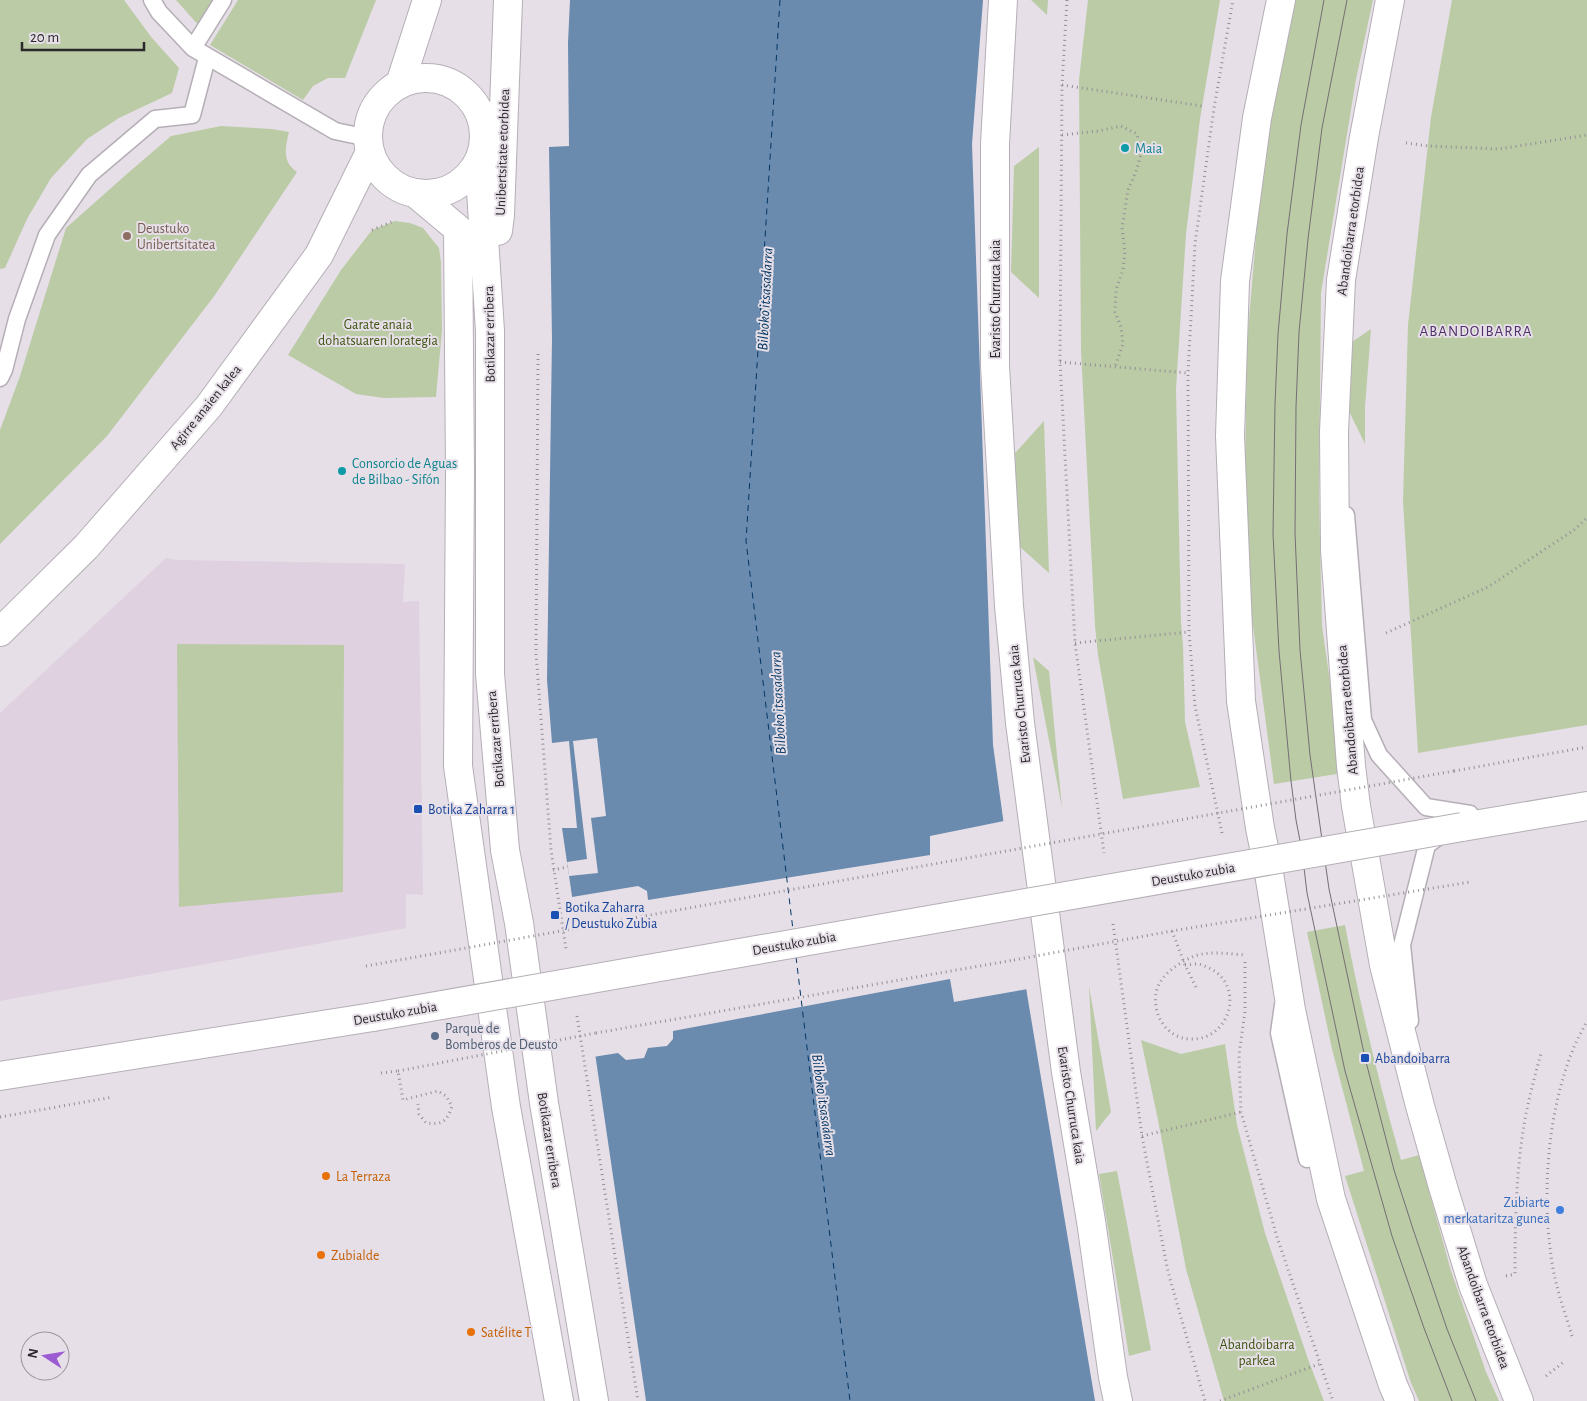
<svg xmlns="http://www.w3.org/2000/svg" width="1587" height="1401" font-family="'Alegreya Sans',sans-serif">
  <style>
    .built { fill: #dfd1e0 }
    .green { fill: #bbcba6 }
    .water { fill: #6a8aae }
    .pier { fill: #e6dfe7 }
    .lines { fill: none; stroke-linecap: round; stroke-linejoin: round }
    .ferry { stroke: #033665; stroke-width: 1; stroke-dasharray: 6 5; stroke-linecap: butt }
    .lane-casing { stroke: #b5aeb6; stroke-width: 19 }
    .street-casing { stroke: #b5aeb6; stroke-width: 30 }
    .secondary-casing { stroke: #b5aeb6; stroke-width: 30 }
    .path { stroke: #948f95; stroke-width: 3; stroke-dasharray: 1 4; stroke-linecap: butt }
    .lane { stroke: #fff; stroke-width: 16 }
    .street { stroke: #fff; stroke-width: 28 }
    .secondary { stroke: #fff; stroke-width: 28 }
    .tram { stroke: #736f74; stroke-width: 1 }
    .secondary-bridge-casing { stroke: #b5aeb6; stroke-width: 30; stroke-linecap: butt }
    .path-bridge { stroke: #948f95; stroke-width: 3; stroke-dasharray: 1 4; stroke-linecap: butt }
    .secondary-bridge { stroke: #fff; stroke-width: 28 }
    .culture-dot { fill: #0f9aa8; stroke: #e6dfe7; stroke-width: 2 }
    .education-dot { fill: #8d6e63; stroke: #e6dfe7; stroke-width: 2 }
    .transit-dot { fill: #1a4fb4; stroke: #e6dfe7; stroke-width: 2 }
    .service-dot { fill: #5c6f8a; stroke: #e6dfe7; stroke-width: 2 }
    .food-dot { fill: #e8710a; stroke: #e6dfe7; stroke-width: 2 }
    .shop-dot { fill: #3f7fe0; stroke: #e6dfe7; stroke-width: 2 }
    .labels { text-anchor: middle; stroke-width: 4; stroke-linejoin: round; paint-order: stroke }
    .culture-label { font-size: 14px; fill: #0d838f; stroke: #e6dfe7; text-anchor: start }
    .street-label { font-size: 14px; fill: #2b292c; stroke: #e6dfe7 }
    .education-label { font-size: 14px; fill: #785e54; stroke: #e6dfe7; text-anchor: start }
    .park-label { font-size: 14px; fill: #3d530e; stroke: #e6dfe7 }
    .transit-label { font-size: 14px; fill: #164399; stroke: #e6dfe7; text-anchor: start }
    .service-label { font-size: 14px; fill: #4e5e75; stroke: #e6dfe7; text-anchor: start }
    .food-label { font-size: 14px; fill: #c56008; stroke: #e6dfe7; text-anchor: start }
    .shop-label { font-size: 14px; fill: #366cbe; stroke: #e6dfe7; text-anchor: end }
    .water-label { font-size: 15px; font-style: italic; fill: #033665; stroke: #e6dfe7 }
    .neighbourhood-label { font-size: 15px; letter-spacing: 1px; fill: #50306a; stroke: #e6dfe7 }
  </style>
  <rect width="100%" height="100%" fill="#e6dfe7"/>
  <!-- built -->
  <path class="built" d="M166,558l11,2 228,4 -2,38 16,-1 4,294 -17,-1v34l-406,73v-288z"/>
  <!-- green -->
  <path class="green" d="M0,0h124l28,38 27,30 -7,25 -53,25 -32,21 -36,39 -24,41 -22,49 -5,1z
    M176,0h41l-16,28z
    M238,0h138l-31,78h-17l-15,8 -10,14 -93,-55z
    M1031,0h17l-1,15z
    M1088,0h132l-20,119 -14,115 -10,155 5,233 2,23 2,77 15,65 -77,12 -25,-144 -3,-29 -14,-276 -2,-270z
    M1293,0h80l-17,79 -35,214 -2,204 3,129 21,147 -69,11 -24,-181 -5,-132 2,-128 16,-188z
    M1452,0h135v725l-169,28 -15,-252 5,-176 23,-208z
    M221,126l51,3 17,3c-4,16 -7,30 8,40l-82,123 -108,141 -107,108v-114l20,-54 46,-148 62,-55 43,-37z
    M1039,147v151l-28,-26 3,-106z
    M395,221l15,2 13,5 16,20 2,14 1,68 -6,67 -52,1 -28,-4 -68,-39 53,-85 31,-40z
    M1371,329l-6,78v37l-22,-45 3,-53z
    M1044,421l5,152 -30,-27 -4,-93z
    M177,644l167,1 -1,247 -164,15z
    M1033,657l16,14 13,137z
    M1345,925c15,80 34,158 56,235l18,-5 32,116 35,101 13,29h-80l-8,-18 -66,-207 19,-5 -32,-122 -25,-117z
    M1089,986l22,126 -15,19z
    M1141,1040l40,14 44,-10 12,81 28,108 43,126 16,42h-100l-38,-132 -28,-149z
    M1117,1171l34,179 -22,6 -30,-182z"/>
  <!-- water -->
  <path class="water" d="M570,0h413l-11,144 21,601 34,249 68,407h-449l-84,-573h15l-8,-87 -17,2 -5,-63 5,-341 -3,-192 20,-1 -1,-103z"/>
  <!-- pier -->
  <path class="pier" d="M597,738l9,78 -15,2 7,55 -29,3 -2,-14 20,-3 -14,-118z
    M1004,821l2,5 22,163 -74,13 -4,-23 -277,52v8l-6,7 -19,2 -4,10 -18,2 -8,-7 -25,4 -22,-154 1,-6 66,-11 9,5 1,9 282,-45v-19z"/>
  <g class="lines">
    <!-- ferry -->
    <path class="ferry" d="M780,0l-34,541 47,389
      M796,957l54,444"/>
    <!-- lane casing -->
    <g class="lane-casing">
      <path id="lane" d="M152,0l7,12 34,36 142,83 33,7
        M193,48l30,-48
        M0,378l4,-8 13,-51 30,-84 42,-60 66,-56 37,-4 15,-57
        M1346,515l17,205 16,35 47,52 44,7 -43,31 -25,100 8,76
        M1283,1005l-4,28 28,126"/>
    </g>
    <!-- street casing -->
    <g class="street-casing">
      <path id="street" d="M1003,0l-8,144v222l14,240 11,117 46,349 25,149 22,156 5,24
        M1281,0l-24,118 -22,163 -5,155 11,265 19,127 8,39 23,143 40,189 62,186 7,16
        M1390,0l-26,137 -23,143 -7,152 1,118 16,216 5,40 28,159 36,141 23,81 30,98 46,116
        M368 136a58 58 0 1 1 116 0a58 58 0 1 1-116 0Z
        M400,84l27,-84
        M479,160l11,171v343l15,176 14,73 25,180 50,298
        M415,193l43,36 2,243 -2,294 48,341 53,294
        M498,231l2,-16 8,-215
        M0,632l86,-85 123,-141 110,-151 51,-103"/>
    </g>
    <!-- secondary casing -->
    <g class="secondary-casing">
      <path id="secondary" d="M1462,827l125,-21
        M0,1076l373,-59"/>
    </g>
    <!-- path -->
    <path class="path" d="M1067,0l-5,85 -2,277 15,281 29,210
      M1062,85l140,21
      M1062,135l36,-4 23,-5 16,8 4,19 -4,16 -9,21 -6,38 3,24 -2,18 -7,20 -1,22 6,15 2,17 -8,23
      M1406,143l22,3 71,3 88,-14
      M372,230l22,-9
      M538,354l-2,299 15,197 15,99
      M1060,362l128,11
      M1386,633l102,-46 86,-57 13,-12
      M1075,643l114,-11
      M1454,771l133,-24
      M1222,833l-27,-127 -6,-74 -1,-259 7,-129 19,-136 19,-108
      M553,870l15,-3
      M1113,924l29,212 26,136 37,129
      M572,929l423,-76
      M1245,962v49l-6,44 2,57 36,125 56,164
      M1185,965c4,0 8,-1 12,-1 4,0 10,3 14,5 34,18 19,71 -20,70 -26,0 -42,-29 -33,-53 6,-13 21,-23 34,-29 16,-7 37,-3 53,-2
      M577,1016l61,385
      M596,1033l418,-73
      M381,1073l17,-2 5,29 35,-9 8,5 6,10c-5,16 -10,19 -26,17l-7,-9 -1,-10
      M0,1117l113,-20
      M1142,1136l99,-24
      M1506,1276l9,-2c0,-55 1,-111 12,-165 4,-19 9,-37 14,-56
      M1572,1336c-8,-27 -18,-53 -21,-81 -9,-64 -3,-143 21,-203 4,-11 10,-21 15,-31
      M1546,1376l19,-15
      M1220,1401l99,-37"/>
    <!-- lane -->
    <use href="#lane" class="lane"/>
    <!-- street -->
    <use href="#street" class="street"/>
    <!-- secondary -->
    <use href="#secondary" class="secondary"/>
    <!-- tram -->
    <path class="tram" d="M1324,0l-23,125 -14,109 -9,100 -3,70 -2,130 6,117 12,130 5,39 6,31 5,42 38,178 47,165 32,92 28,73
      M1347,0l-25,128 -14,111 -9,93 -3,75 -1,126 5,117 10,105 19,134 36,169 29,112 19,59 34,100 29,72"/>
    <!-- secondary-bridge casing -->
    <g class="secondary-bridge-casing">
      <path id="secondary-bridge" d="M373,1017l1089,-190"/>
    </g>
    <!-- path-bridge -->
    <path class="path-bridge" d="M995,853l459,-82
      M1172,931l13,34 11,22
      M1014,960l158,-29 298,-49
      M366,966l206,-37
      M398,1071l198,-38"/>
    <!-- secondary-bridge -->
    <use href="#secondary-bridge" class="secondary-bridge"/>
  </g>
  <!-- markers -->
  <g class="culture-dot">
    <circle cx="1125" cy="148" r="5"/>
    <circle cx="342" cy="471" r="5"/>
  </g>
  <circle class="education-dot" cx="127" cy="236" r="5"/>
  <g class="transit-dot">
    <rect x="413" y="804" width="10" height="10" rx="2.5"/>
    <rect x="550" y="910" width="10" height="10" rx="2.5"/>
    <rect x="1360" y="1053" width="10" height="10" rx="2.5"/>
  </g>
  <circle class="service-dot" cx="435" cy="1036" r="5"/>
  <g class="food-dot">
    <circle cx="326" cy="1176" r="5"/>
    <circle cx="321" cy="1255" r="5"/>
    <circle cx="471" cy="1332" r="5"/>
  </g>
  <circle class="shop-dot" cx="1560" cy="1210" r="5"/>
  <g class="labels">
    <!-- culture labels -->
    <g class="culture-label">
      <text x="1135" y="153">Maia</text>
      <text x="352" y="468">Consorcio de Aguas<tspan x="352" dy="16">de Bilbao - Sifón</tspan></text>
    </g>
    <!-- street labels -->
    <g class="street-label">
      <text transform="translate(502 152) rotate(-88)" y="5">Unibertsitate etorbidea</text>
      <text transform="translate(1350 231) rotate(-82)" y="5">Abandoibarra etorbidea</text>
      <text transform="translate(995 299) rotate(-90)" y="5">Evaristo Churruca kaia</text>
      <text transform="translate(489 334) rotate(-91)" y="5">Botikazar erribera</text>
      <text transform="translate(205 407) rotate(-51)" y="5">Agirre anaien kalea</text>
      <text transform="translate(1019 704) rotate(-96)" y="5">Evaristo Churruca kaia</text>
      <text transform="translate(1347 710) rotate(-95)" y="5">Abandoibarra etorbidea</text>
      <text transform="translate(495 739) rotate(-95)" y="5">Botikazar erribera</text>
      <text transform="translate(1193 874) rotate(-10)" y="5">Deustuko zubia</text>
      <text transform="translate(794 943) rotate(-10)" y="5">Deustuko zubia</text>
      <text transform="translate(395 1013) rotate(-10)" y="5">Deustuko zubia</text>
      <text transform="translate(1072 1105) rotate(81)" y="5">Evaristo Churruca kaia</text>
      <text transform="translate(550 1140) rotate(81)" y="5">Botikazar erribera</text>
      <text transform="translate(1484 1307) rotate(70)" y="5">Abandoibarra etorbidea</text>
    </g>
    <!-- education labels -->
    <g class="education-label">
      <text x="137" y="233">Deustuko<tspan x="137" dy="16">Unibertsitatea</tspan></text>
    </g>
    <!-- park labels -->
    <g class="park-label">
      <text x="378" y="329">Garate anaia<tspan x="378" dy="16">dohatsuaren lorategia</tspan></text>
      <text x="1257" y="1349">Abandoibarra<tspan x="1257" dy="16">parkea</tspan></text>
    </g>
    <!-- transit labels -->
    <g class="transit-label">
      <text x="428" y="814">Botika Zaharra 1</text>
      <text x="565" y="912">Botika Zaharra<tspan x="565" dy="16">/ Deustuko Zubia</tspan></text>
      <text x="1375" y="1063">Abandoibarra</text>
    </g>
    <!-- service labels -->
    <g class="service-label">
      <text x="445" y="1033">Parque de<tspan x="445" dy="16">Bomberos de Deusto</tspan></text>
    </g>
    <!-- food labels -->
    <g class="food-label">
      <text x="336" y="1181">La Terraza</text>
      <text x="331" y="1260">Zubialde</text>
      <text x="481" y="1337">Satélite T</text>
    </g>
    <!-- shop labels -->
    <g class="shop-label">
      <text x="1550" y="1207">Zubiarte<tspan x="1550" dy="16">merkataritza gunea</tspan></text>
    </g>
    <!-- water labels -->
    <g class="water-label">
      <text transform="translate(765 299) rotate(-87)" y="5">Bilboko itsasadarra</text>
      <text transform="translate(778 703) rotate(-93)" y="5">Bilboko itsasadarra</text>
      <text transform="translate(824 1105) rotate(82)" y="5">Bilboko itsasadarra</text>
    </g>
    <!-- neighbourhood labels -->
    <g class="neighbourhood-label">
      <text x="1476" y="336">ABANDOIBARRA</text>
    </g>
  </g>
  <!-- north arrow -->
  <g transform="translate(45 1356) rotate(282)"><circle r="24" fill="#e6dfe7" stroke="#9b969c"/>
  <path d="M0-4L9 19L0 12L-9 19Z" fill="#9d5bd1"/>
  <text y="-8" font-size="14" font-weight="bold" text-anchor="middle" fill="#2b292c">N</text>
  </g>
  <!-- scale -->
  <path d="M22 42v8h122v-8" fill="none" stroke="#2b292c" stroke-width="2.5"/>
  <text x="30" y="42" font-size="15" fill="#2b292c" stroke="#e6dfe7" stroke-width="4" paint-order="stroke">20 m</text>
</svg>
